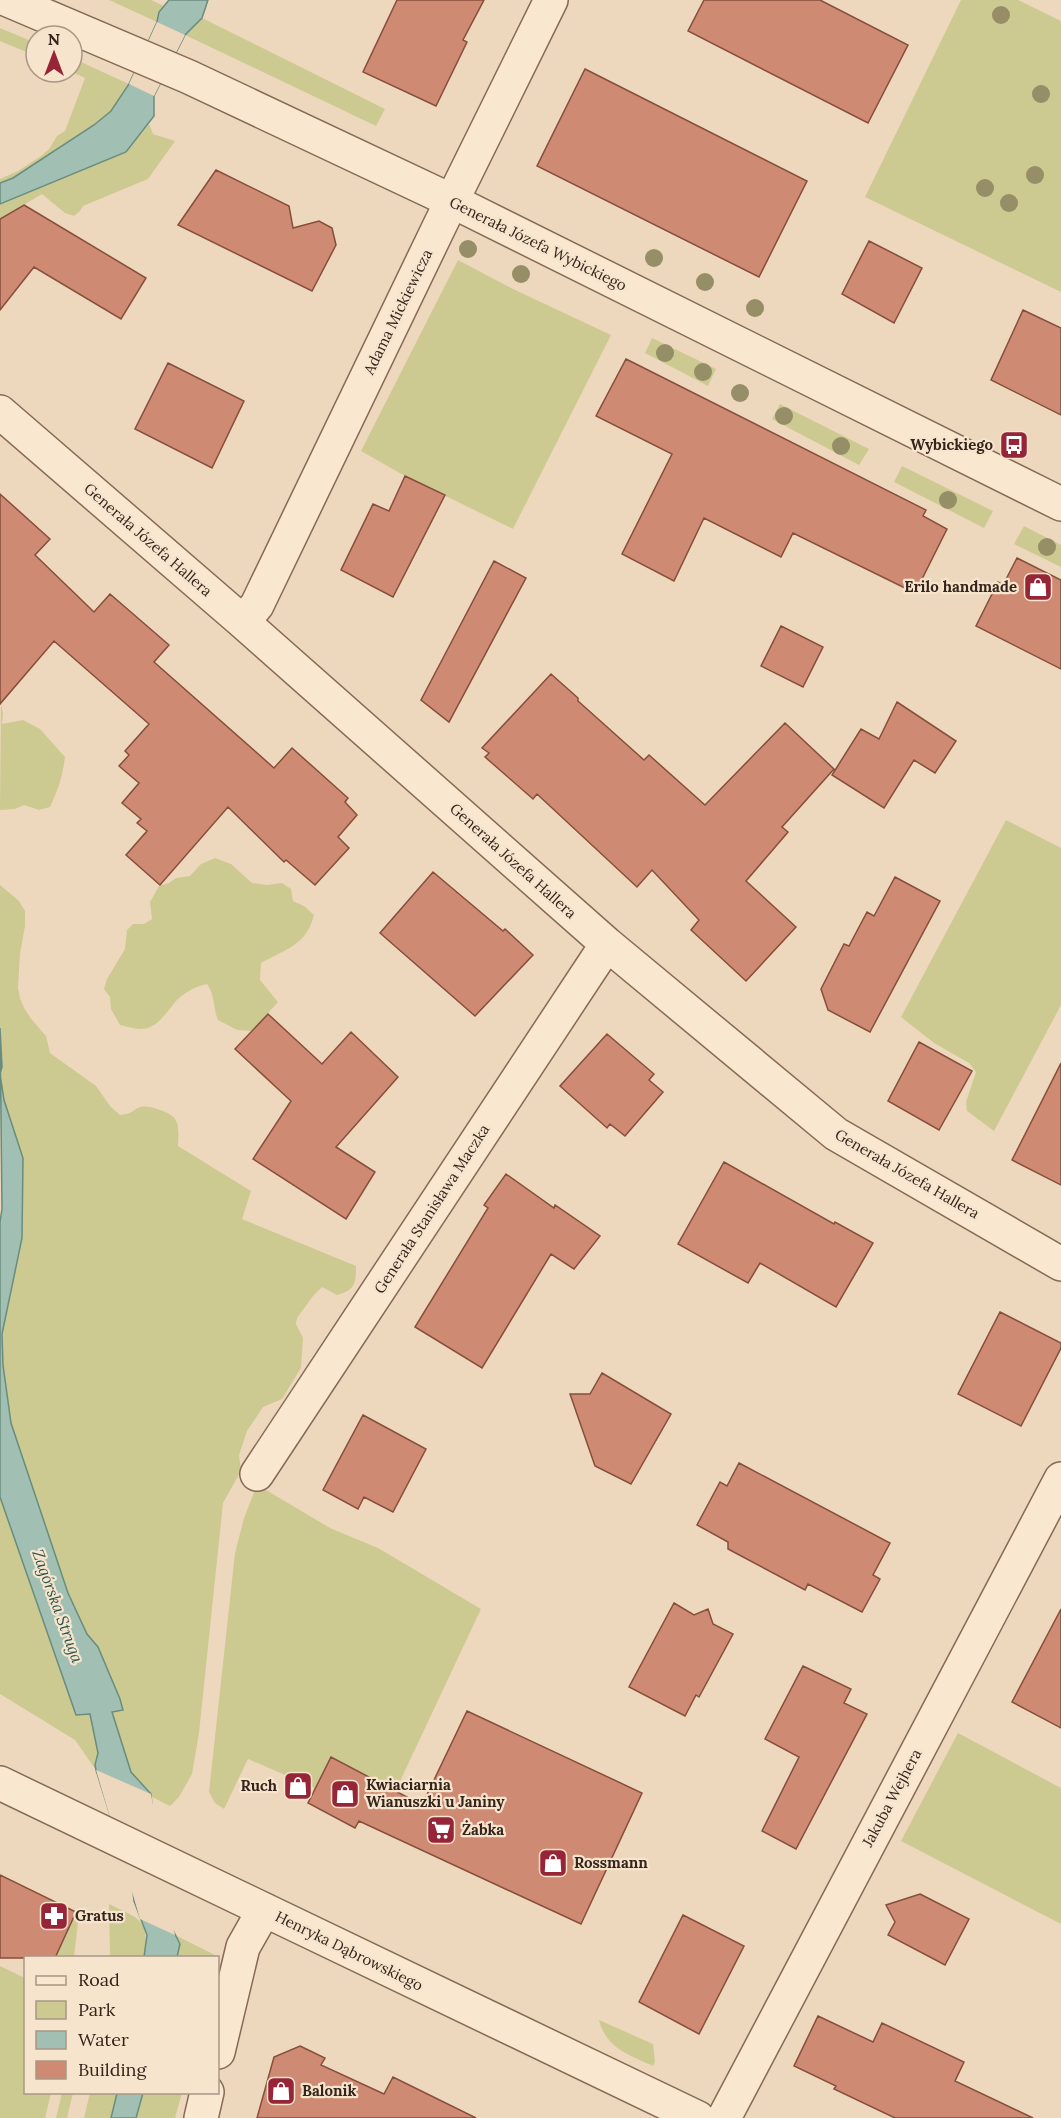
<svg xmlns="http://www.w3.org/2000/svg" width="1061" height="2118" font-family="Lora,serif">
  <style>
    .green { fill: #ccca91 }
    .water { fill: #a1bfb2; stroke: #688d7e; stroke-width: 1.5 }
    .pier { fill: #eed8bd }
    .building { fill: #ce8a72; stroke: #864e3b; stroke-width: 1.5 }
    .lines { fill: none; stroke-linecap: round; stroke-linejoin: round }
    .minor-casing { stroke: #866956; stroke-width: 36 }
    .tertiary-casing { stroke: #866956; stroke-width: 36 }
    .minor { stroke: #f9e7d0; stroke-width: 33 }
    .tertiary { stroke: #f9e7d0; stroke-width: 33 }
    .tree { fill: #958e67 }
    .labels { text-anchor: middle; stroke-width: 4.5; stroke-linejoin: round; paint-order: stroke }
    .street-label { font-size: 15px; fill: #35241b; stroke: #f6e4cd }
    .poi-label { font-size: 15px; font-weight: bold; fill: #35241b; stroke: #f6e4cd; text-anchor: start }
    .water-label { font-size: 16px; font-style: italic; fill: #2a554c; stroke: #f6e4cd }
  </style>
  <rect width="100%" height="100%" fill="#eed8bd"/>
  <!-- green -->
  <path class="green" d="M109,0h42l13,6 -5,6 -2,10z
    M961,0h57l43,21v271l-196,-95z
    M202,18l183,91 -9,17 -191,-91z
    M0,28l36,15v13l-36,-15z
    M72,58l57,26 -18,27 -17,14 -81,53 -13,5v-4l18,-8 23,-15 8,-7 8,-13 8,-5 20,-53 -13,-6z
    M149,124l4,10 22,7 -27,38 -65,27 -3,5 -6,5 -9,-3 -23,-19 -42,25v-15l126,-52z
    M458,260l55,29 98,46 -98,194 -108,-53 -44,-25z
    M652,338l64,31 -8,17 -63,-33z
    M780,404l89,45 -10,16 -87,-46z
    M902,466l91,45 -9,17 -90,-46z
    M1024,526l37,19v22l-47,-23z
    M1,703l2,11 -1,10 21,-4 17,9 25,28c-2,18 -7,33 -15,50l-11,3 -15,-5 -9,4 -15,1z
    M1006,820l55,28v157l-67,126 -27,-20 -1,-9 10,-30 -7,-9 -35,-20 -33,-26z
    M215,858l16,6 21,19 15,2 15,-2 9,6 2,12 11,5 10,9c-8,31 -27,33 -53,48l-1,17 18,22 -26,29 -15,-1 -19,-10c-5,-12 -3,-25 -11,-36 -10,2 -22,8 -30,16 -10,11 -20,30 -37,29 -6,0 -14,-3 -20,-4l-9,-16 -1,-12 -6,-8 3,-10 18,-30 2,-19 6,-6h11l8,-5 -2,-17 9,-16 10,-3 7,-5 14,-2 11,-12z
    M0,885l19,16 6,10v15l-5,28 -2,34 2,10 4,10 8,12 14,16 4,17 46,33 14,20 10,9c11,-1 10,-3 18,-7 6,-3 13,-1 19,1 23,7 22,14 21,37l73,45 -9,28 114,47c0,18 -1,24 -19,29l-15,-8 -9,9 -16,22 -1,6 7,14 -2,30 -19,31 -19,8 -16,24 -8,24 2,16 -18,32 -24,230 -7,41 -13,23 -9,9 -18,-9 -21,-25 -19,-60 8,-13 -22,-52 -11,-13 -19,-41 -57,-170 -8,-58 -1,-31 20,-96 1,-80 -19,-58 -4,-26 2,-7 -2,-39z
    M261,1487l69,41 48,20 103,61 -103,219 -18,-9 19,-37 -48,-25 -16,31 -67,-29 -24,50 -9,-6 -6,-11 26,-239 9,-35 11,-28z
    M0,1497l76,217h14l8,39 -3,12 1,5 -21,-30 -75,-46z
    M958,1733l103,55v136l-160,-83z
    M109,1904c32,16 41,15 35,53h-34z
    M73,1919l5,3 -4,35 -19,1z
    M175,1935l40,20v2h-38l3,-13z
    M0,1966l25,12 1,114 25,1 -6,25h-45z
    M599,2020l54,24 2,18 -2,4c-24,-11 -47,-18 -54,-46z
    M62,2093h11l-6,25h-11z
    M90,2093h27l-6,25h-27z
    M143,2093h39l-7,25h-39z"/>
  <!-- water -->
  <path class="water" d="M169,0h39l-6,18 -17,17 -31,61v20l-28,36 -126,52v-21l13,-5 81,-53 17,-14 18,-27 28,-62 2,-10z
    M0,1028l2,39 -2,7 4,26 19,58 -1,80 -20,96 1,31 8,58 57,170 19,41 11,13 22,52 3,11 -11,2 19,60 20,22 9,110 20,40 -3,13h-33l3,-22 -13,-34 -5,-49 -9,-5 -24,-77 -1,-5 3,-12 -8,-39 -14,1 -76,-218v-275l2,-13z
    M117,2093h26l-7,25h-25z"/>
  <!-- pier -->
  <path class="pier" d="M157,22l28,13 -31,61 -25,-12z
    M96,1770l55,24 7,39 5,70 10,22 2,10 -35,-16 -11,-38 -3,-27 -6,-3z"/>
  <!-- building -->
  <path class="building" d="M397,0h87l-21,40 4,2 -31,64 -73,-34z
    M704,0h116l88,45 -40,78 -180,-92z
    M585,69l222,112 -48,96 -222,-111z
    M216,170l73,36 4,22 26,-7 13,7 4,17 -24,46 -134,-66z
    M24,205l122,73 -25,41 -87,-52 -34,43v-91z
    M869,241l53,27 -28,55 -52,-29z
    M1023,310l38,18v87l-70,-35z
    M626,359l300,151 -3,6 24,13 -32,64 -122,-60 -12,24 -77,-39 -30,63 -52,-27 50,-100 -76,-38z
    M168,363l76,38 -32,67 -77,-39z
    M405,476l40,19 -52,102 -52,-27 32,-66 16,7z
    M0,494l50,45 -15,16 59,57 16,-18 59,51 -15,17 120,106 18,-20 56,50 -3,4 12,13 -19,22 11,11 -34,37 -29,-25 -2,2 -56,-55 -68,78 -34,-30 21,-24 -10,-8 4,-4 -19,-16 17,-20 -20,-17 10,-11 -4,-4 24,-27 -95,-83 -54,63z
    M1017,558l44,22v89l-85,-43 22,-44 5,3z
    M494,561l32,17 -77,144 -28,-22z
    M781,626l42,21 -20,40 -42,-21z
    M551,674l27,24v3l66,59 5,-5 56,50 80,-82 49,46 -52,58 6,5 -42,49 50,46 -50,54 -55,-51 8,-10 -47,-50 -15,17 -100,-93 -4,5 -48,-42 4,-4 -7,-5z
    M897,702l59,39 -21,32 -21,-13 -30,48 -52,-33 29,-46 18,10z
    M433,872l70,59 2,-2 28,26 -58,61 -95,-83z
    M895,877l45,24 -70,131 -42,-22 -7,-21 23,-45 5,2 18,-34 7,4z
    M268,1014l54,50 29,-32 47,45 -62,70 39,25 -29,47 -93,-60 38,-58 -56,-52z
    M607,1034l47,40 -5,6 14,12 -38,44 -15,-12 -3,4 -47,-42z
    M919,1042l53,29 -33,59 -51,-29z
    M1061,1063v122l-49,-25z
    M724,1162l110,62 1,-2 38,21 -37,64 -76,-44 -12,20 -70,-39z
    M506,1174l48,34 1,-3 45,31 -26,33 -23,-15 -69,114 -67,-41 73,-119 -4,-3z
    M1000,1312l61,31v5l-40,78 -63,-32z
    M602,1373l69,41 -40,70 -36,-18 -25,-72h20z
    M363,1415l63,34 -33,63 -29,-15 -6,12 -35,-19z
    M739,1463l151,80 -17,32 7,4 -18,33 -54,-28 -3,6 -77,-41v-7l-31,-17 23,-43 7,4z
    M674,1603l20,12 14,-6 5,15 20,10 -34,63 -3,-2 -11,21 -56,-29z
    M1061,1609v119l-49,-26z
    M803,1666l48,23 -7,14 23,11 -71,135 -34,-18 37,-74 -34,-18z
    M467,1711l175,82 -61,131 -222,-103 -4,7 -47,-25 23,-46 91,48z
    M0,1875l76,37 -21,46h-55z
    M920,1894l49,25 -24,46 -57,-30 7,-13 -9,-17z
    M683,1915l61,31 -45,88 -60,-32z
    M818,2016l55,26 9,-19 82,39 -9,19 78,37h-138l-61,-29 2,-3 -42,-20z
    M300,2046l25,12 -4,7 63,29 9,-17 83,41h-219l17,-61z"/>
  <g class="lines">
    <!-- minor casing -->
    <g class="minor-casing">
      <path id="minor" d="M0,412l243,210 364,322 229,190 225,130
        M243,622l14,-17 183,-380 111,-225
        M257,1474l350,-530
        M218,2052l25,-105 21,-37
        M201,2118l6,-26
        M724,2118l337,-639"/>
    </g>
    <!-- tertiary casing -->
    <g class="tertiary-casing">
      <path id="tertiary" d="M8,0l181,77 263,124 609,303
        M0,1783l698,335"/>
    </g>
    <!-- minor -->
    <use href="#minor" class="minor"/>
    <!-- tertiary -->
    <use href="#tertiary" class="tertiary"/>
  </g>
  <!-- trees -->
  <g class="tree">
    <circle cx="1001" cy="15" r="9"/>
    <circle cx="1041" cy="94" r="9"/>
    <circle cx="1035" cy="175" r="9"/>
    <circle cx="985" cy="188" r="9"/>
    <circle cx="1009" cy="203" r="9"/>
    <circle cx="468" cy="249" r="9"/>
    <circle cx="654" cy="258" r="9"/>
    <circle cx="521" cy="274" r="9"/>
    <circle cx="705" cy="282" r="9"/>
    <circle cx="755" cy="308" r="9"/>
    <circle cx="665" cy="353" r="9"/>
    <circle cx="703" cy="372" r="9"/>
    <circle cx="740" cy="393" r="9"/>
    <circle cx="784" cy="416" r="9"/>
    <circle cx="841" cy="446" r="9"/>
    <circle cx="948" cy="500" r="9"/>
    <circle cx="1047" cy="547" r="9"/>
  </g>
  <!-- icons -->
  <defs>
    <g id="bus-square" transform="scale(1.5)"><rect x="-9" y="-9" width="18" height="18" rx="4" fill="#962537" stroke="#f6e4cd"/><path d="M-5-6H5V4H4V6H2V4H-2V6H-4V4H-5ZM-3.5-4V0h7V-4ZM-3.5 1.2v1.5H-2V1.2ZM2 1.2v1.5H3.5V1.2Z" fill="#fff"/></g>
    <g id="shop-square" transform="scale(1.5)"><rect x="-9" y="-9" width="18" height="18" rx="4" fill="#962537" stroke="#f6e4cd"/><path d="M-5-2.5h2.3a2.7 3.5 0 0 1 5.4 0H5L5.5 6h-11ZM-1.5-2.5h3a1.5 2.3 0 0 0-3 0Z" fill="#fff"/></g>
    <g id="supermarket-square" transform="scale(1.5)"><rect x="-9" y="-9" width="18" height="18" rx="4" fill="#962537" stroke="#f6e4cd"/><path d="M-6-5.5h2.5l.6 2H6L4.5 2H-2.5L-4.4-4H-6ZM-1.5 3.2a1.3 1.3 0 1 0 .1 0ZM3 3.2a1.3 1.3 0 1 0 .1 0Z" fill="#fff"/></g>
    <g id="pharmacy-square" transform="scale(1.5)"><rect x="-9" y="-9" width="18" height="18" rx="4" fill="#962537" stroke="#f6e4cd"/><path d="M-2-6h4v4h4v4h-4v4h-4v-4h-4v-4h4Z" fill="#fff"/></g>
  </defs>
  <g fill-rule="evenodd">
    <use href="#bus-square" x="1014" y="445"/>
    <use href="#shop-square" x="1038" y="587"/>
    <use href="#shop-square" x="298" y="1786"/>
    <use href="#shop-square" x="345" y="1794"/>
    <use href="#supermarket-square" x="441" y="1830"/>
    <use href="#shop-square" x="553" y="1863"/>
    <use href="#pharmacy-square" x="54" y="1916"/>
    <use href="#shop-square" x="281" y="2091"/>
  </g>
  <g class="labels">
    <!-- street labels -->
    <g class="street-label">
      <text transform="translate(538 244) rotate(26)" y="5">Generała Józefa Wybickiego</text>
      <text transform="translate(398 312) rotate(-64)" y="5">Adama Mickiewicza</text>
      <text transform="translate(148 540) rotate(41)" y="5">Generała Józefa Hallera</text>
      <text transform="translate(513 861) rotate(42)" y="5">Generała Józefa Hallera</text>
      <text transform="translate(907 1174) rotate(30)" y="5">Generała Józefa Hallera</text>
      <text transform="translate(432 1209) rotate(-57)" y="5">Generała Stanisława Maczka</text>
      <text transform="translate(892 1798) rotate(-62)" y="5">Jakuba Wejhera</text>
      <text transform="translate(349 1951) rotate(26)" y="5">Henryka Dąbrowskiego</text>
    </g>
    <!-- poi labels -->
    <g class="poi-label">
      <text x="993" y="450" text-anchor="end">Wybickiego</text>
      <text x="1017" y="592" text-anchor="end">Erilo handmade</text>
      <text x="366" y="1790">Kwiaciarnia<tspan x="366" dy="17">Wianuszki u Janiny</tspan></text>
      <text x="277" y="1791" text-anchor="end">Ruch</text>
      <text x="462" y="1835">Żabka</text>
      <text x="574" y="1868">Rossmann</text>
      <text x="75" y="1921">Gratus</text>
      <text x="302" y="2096">Balonik</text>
    </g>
    <!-- water labels -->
    <g class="water-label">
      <text transform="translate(58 1606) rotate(70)" y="6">Zagórska Struga</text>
    </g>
  </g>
  <!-- legend -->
  <rect x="24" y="1956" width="195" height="138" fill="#f6e4cd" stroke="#a99786" stroke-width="1.5"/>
  <rect x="36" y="1976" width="30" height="9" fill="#f9e7d0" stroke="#a99786" stroke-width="1.5"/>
  <text x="78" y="1986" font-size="18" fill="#35241b">Road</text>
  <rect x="36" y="2001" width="30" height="18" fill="#ccca91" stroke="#a99786" stroke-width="1.5"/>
  <text x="78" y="2016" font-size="18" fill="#35241b">Park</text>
  <rect x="36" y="2031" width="30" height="18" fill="#a1bfb2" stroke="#a99786" stroke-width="1.5"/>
  <text x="78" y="2046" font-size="18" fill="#35241b">Water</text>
  <rect x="36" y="2061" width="30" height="18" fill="#ce8a72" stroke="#a99786" stroke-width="1.5"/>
  <text x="78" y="2076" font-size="18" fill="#35241b">Building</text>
  <!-- north arrow -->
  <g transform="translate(54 54)"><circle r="28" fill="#f6e4cd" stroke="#a99786" stroke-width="1.5"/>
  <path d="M0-4.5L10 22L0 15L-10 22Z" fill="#962537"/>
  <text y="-9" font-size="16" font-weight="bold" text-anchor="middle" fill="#35241b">N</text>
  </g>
</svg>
